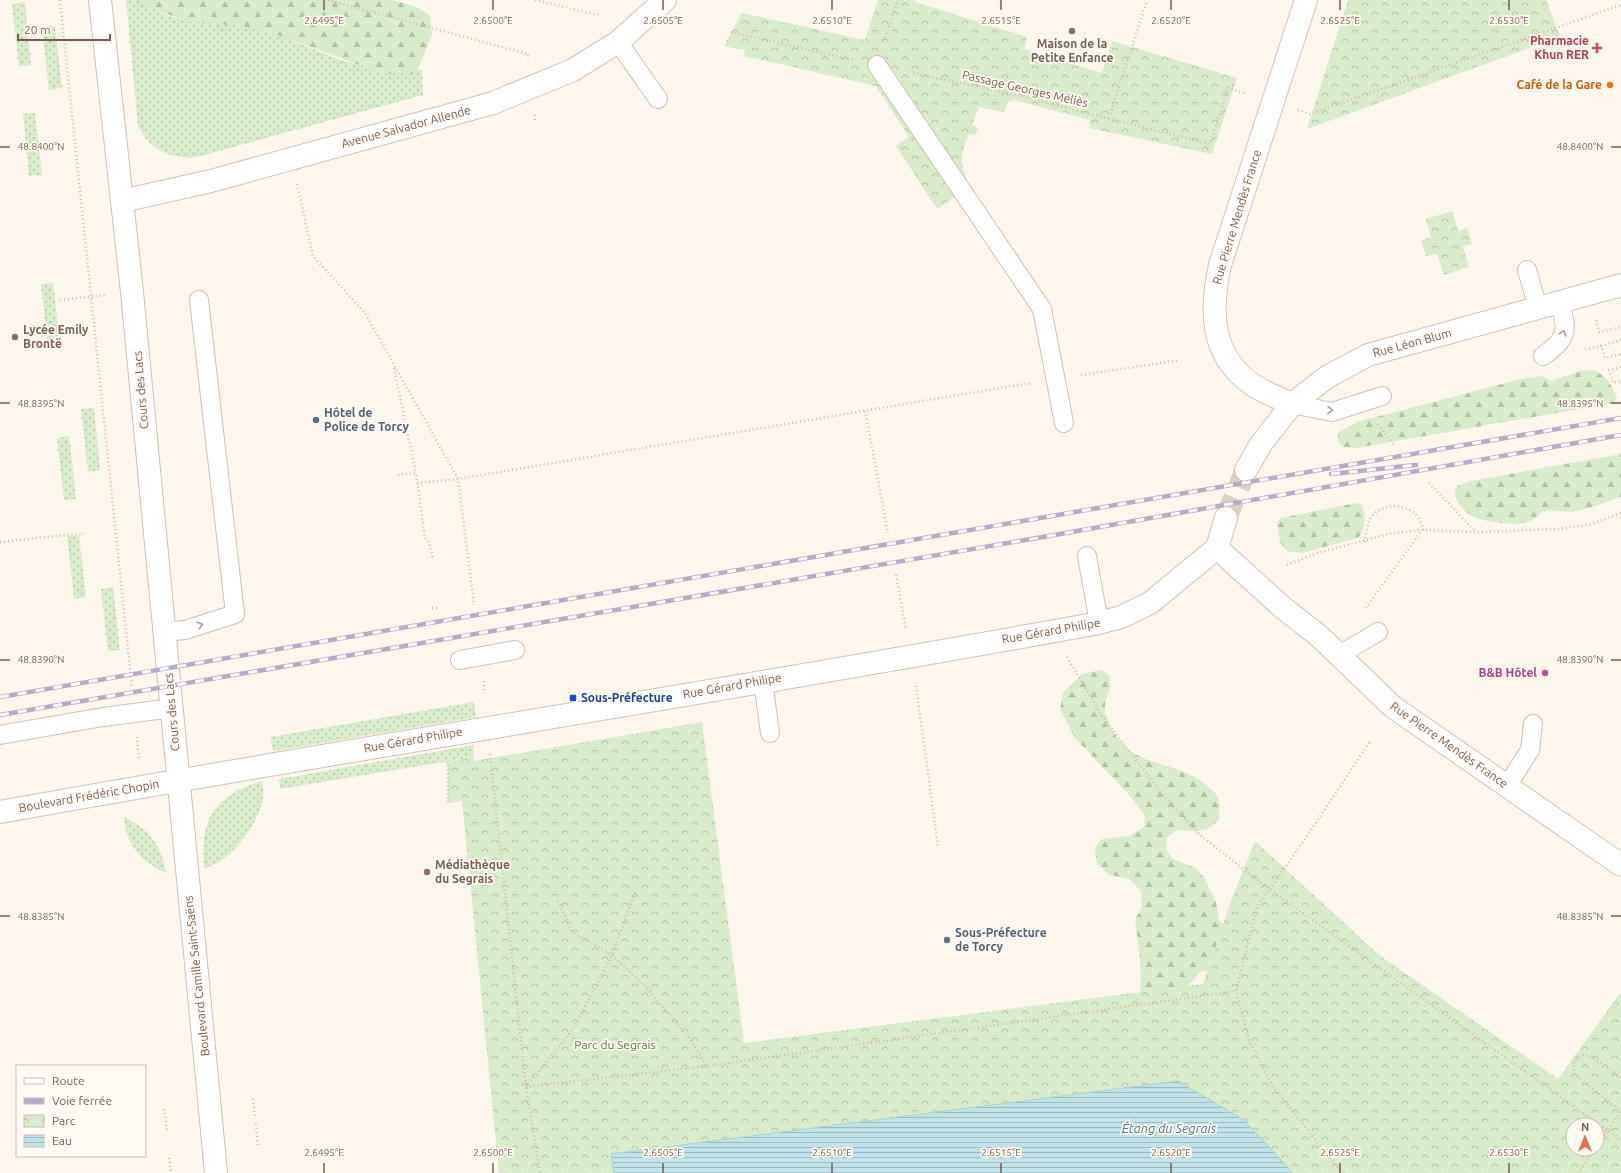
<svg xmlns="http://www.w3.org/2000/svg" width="1621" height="1173" font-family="Ubuntu,sans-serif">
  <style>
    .grass { fill: url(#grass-dots) }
    .forest { fill: url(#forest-firs) }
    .park { fill: url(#park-crowns); fill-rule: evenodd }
    .water { fill: url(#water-rules); stroke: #a5d3da }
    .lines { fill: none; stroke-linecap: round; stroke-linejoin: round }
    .secondary-tunnel { stroke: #dcd0c4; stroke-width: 22; stroke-dasharray: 22 11; stroke-linecap: butt }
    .lane-casing { stroke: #d1beb0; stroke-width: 20 }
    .street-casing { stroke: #d1beb0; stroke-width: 24 }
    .secondary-casing { stroke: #d6c0b0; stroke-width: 24 }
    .path { stroke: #d9b8a5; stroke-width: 2.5; stroke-dasharray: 1 3; stroke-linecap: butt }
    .lane { stroke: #fff; stroke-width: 18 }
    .street { stroke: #fff; stroke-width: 22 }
    .secondary { stroke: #fff; stroke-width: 22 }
    .rail-casing { stroke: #b9a8c9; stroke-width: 4.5 }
    .rail { stroke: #fffaf3; stroke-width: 3; stroke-dasharray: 9; stroke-linecap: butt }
    .oneway { stroke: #af9d94 }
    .ticks { fill: none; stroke: #7a5c4d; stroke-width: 1.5 }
    .education-dot { fill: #8d6e63; stroke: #fffaf3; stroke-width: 1.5 }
    .health-dot { fill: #e0444e; stroke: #fffaf3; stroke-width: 1.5 }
    .food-dot { fill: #e8710a; stroke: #fffaf3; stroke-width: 1.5 }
    .service-dot { fill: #5c6f8a; stroke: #fffaf3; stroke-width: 1.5 }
    .hotel-dot { fill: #d1479c; stroke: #fffaf3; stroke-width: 1.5 }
    .transit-dot { fill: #1a4fb4; stroke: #fffaf3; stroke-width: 1.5 }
    .labels { text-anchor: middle; stroke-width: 3.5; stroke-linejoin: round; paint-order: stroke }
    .health-label { font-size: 12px; font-weight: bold; fill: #be3a42; stroke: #fffaf3; text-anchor: end }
    .education-label { font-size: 12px; font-weight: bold; fill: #785e54; stroke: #fffaf3; text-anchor: start }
    .food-label { font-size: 12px; font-weight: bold; fill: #c56008; stroke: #fffaf3; text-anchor: end }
    .street-label { font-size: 12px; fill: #7a5c4d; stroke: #fffaf3 }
    .service-label { font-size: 12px; font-weight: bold; fill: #4e5e75; stroke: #fffaf3; text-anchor: start }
    .hotel-label { font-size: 12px; font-weight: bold; fill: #b23c85; stroke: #fffaf3; text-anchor: end }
    .transit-label { font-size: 12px; font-weight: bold; fill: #164399; stroke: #fffaf3; text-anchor: start }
    .park-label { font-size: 12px; fill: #537a41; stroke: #fffaf3 }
    .water-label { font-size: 13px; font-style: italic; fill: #437c86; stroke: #fffaf3 }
    .ticks-label { font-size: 10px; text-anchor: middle; fill: #7a5c4d; stroke: #fffaf3; stroke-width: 3.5; stroke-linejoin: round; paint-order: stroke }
  </style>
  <defs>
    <pattern id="grass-dots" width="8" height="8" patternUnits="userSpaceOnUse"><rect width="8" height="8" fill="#d8ecc9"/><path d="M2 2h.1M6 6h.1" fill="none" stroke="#b4c2a5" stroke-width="1.8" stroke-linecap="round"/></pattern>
    <pattern id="forest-firs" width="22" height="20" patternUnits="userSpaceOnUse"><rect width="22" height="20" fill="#d8ecc9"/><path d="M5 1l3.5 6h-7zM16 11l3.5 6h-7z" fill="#b4c2a5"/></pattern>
    <pattern id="park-crowns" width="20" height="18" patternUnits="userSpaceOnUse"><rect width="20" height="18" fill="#d8ecc9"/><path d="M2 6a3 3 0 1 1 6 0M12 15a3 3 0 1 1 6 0" fill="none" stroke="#b4c2a5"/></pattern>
    <pattern id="water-rules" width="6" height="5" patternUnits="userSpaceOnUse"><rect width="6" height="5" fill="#bfe3e8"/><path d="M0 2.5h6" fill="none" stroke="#a0bbbe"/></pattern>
  </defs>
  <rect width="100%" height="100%" fill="#fdf6ec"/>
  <!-- grass -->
  <path class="grass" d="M126,0h17c21,24 68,22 98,25 35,5 70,25 103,36 23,7 49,9 72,13l1,-4h5l1,25 -226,62c-25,3 -49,-8 -59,-32z
    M25,2l6,63 -12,1 -7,-62z
    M55,26l7,62 -13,2 -7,-63z
    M35,113l7,62 -13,1 -6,-62z
    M53,283l7,62 -12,1 -7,-62z
    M94,408l6,62 -12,2 -7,-63z
    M69,436l7,63 -12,1 -7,-62z
    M79,535l7,62 -12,2 -7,-63z
    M113,587l7,63 -12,1 -7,-62z
    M474,702l2,15 -203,34 -3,-14z
    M474,745l-1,12 -193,32 -1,-10z
    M261,781c13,26 -30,84 -57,87 -4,-50 10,-71 57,-87z
    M124,817c26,13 37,27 42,56 -24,-10 -41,-30 -42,-56z"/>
  <!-- forest -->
  <path class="forest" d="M143,0h249l25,7 13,8 2,19 -16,40h-33l-99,-37 -42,-11 -52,-4 -40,-14z
    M1595,370c11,7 18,16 22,28l-3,5 -258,45 -12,-1 -6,-5v-9l19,-11 164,-43 22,-3 8,5 29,-10z
    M1621,454v43c-8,1 -13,5 -20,7 -7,3 -16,5 -24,7 -10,2 -23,-1 -31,0 -7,2 -12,9 -18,11 -9,2 -19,2 -28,1 -22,-3 -41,-7 -46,-33l4,-4 12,-5z
    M1357,503l5,2c4,10 4,25 -4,33l-56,15 -15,-2 -7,-9 -3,-20 4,-4z
    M1101,670l8,5c0,3 2,8 1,12 -2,11 -8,16 -3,30 19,56 63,38 99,68 3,3 9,7 11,11 4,6 2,16 2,24l-12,9 -10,2 -19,-1 -11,7 -1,13 7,9 23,9 9,11 11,23 3,18 12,12 -19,39h-11l-13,15 -28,4 -22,14 3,-20 -1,-26 -5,-39 7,-11 -1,-17 -12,-12 -19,-4 -13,-11 -2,-16 7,-9 27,-3 15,-9 1,-10 -13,-19 -57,-60 -15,-29 3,-16 19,-19z"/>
  <!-- park -->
  <path class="park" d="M878,0h37v2l112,35 -3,12 78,24 10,-32 125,37 -25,76 -123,-26 1,-8 -76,-20 -6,2 -4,10 -25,-5 -7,18 6,3 -3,8 -6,-2c-10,22 -9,32 1,53l-33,22 -41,-63 13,-9 -33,-51 -132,-30 1,-6 -21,-4 18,-33 123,27z
    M1348,0h198l14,37 -253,92z
    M1452,211l6,20 9,-3 5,16 -9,2 6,21 -25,8 -7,-21 -11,2 -5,-16 10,-3 -5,-18z
    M702,722l42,321 459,-59 28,-83 24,-60 124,114 179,124 63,-87v181h-1122l-37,-372 -14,2v-38l-5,-3 30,-5 1,4zM1573,1125h24v24h-24z"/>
  <!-- water -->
  <path class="water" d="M1178,1081l66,39 49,53h-679l-3,-19z"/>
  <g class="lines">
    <!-- secondary-tunnel -->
    <path class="secondary-tunnel" d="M1226,518l20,-48"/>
    <!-- lane casing -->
    <g class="lane-casing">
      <path id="lane" d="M618,42l40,57
        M877,65l165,244 22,114
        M1527,270l11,38
        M1543,356c25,-18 25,-25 17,-53
        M1292,404l40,8 50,-16
        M1087,556l12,67
        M164,632l21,-2 50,-16 -36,-314
        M1339,655l39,-23
        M460,660l55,-10
        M763,681l7,52
        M0,735l103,-18 69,-9
        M1507,786l23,-36 3,-26"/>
    </g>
    <!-- street casing -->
    <g class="street-casing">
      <path id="street" d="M100,0l32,292 84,881
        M1292,404l35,-27 41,-22 253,-70
        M0,812c366,-66 733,-122 1099,-189l22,-6 29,-14 67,-55"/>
    </g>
    <!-- secondary casing -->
    <g class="secondary-casing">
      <path id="secondary" d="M122,201l89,-20 282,-78 80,-33 45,-28 47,-42
        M1246,470l15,-26 31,-40c-13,-6 -27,-11 -39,-19 -43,-29 -43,-75 -33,-120l86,-265
        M1226,518l-9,30 65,59 37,29 74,71 228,158"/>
    </g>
    <!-- path -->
    <path class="path" d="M60,0l72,688
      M328,0l200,54v5
      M535,0l63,15
      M731,32l122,28
      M884,42l14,-42
      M913,73l95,20 202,51 18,-56 19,6
      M1298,110l12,4 311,-109
      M535,115v6
      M1109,118l38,-118
      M297,184l16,72 52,57 93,166 16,126
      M60,300l46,-5
      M1596,320l3,12 22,-5
      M1621,340l-20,6 4,12 16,-4
      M1585,349l16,-3
      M1621,367l-12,3 4,13 8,-2
      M394,368l22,105
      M1081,375l99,-15
      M865,411l23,122
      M1378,424l15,20
      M398,475l18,-2 9,65 4,4 4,16
      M417,483l41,-4 572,-96
      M1429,483l47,49
      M0,542l84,-9
      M1365,542c1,-9 2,-20 8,-27 10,-11 29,-11 40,-3 6,4 9,13 11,19
      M1287,565l30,-12 72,-19 33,-4 55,2 81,-3 34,-5 29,-11
      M896,575l10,54
      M432,608h6
      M1366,608l56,-78
      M1067,657l35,59 65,84 33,35 69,54 352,251
      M916,686l22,160
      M484,690v-9
      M137,737l2,23
      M490,754l36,333 14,86
      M448,765v38
      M558,901l15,31 39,23 33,31 44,52 18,28
      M1621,1077l-29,-20 -9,-2 -9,6v13l47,37
      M526,1087l181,-21 529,-75
      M526,1087l47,-58 39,-74 24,-64
      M253,1099l2,19
      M164,1109l3,21
      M256,1124l2,22
      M1597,1146l24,-35
      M169,1158l2,15
      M1344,1173l-6,-5 -64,-80 -24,-45 -14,-52 21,-84 48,-68 66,-99
      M1578,1173l17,-24"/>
    <!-- lane -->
    <use href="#lane" class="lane"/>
    <!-- street -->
    <use href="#street" class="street"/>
    <!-- secondary -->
    <use href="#secondary" class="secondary"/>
    <!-- rail casing -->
    <g class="rail-casing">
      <path id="rail" d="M1331,474l85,-9
        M0,697l1621,-279
        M0,715l1043,-178 578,-102"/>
    </g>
    <!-- rail -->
    <use href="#rail" class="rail"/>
  </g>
  <!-- one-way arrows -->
  <defs><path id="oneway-chevron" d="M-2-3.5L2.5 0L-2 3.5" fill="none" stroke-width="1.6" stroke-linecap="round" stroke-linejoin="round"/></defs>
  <g class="oneway">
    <use href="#oneway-chevron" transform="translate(1563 333) rotate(-72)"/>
    <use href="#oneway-chevron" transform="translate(1330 410) rotate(1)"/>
    <use href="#oneway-chevron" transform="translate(200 625) rotate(-18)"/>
  </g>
  <!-- ticks -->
  <path class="ticks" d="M324,0v10M493,0v10M663,0v10M832,0v10M1001,0v10M1171,0v10M1340,0v10M1509,0v10M0,147h10M1611,147h10M0,403h10M1611,403h10M0,660h10M1611,660h10M0,916h10M1611,916h10M324,1163v10M493,1163v10M663,1163v10M832,1163v10M1001,1163v10M1171,1163v10M1340,1163v10M1509,1163v10"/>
  <!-- markers -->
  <g class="education-dot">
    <circle cx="1072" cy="31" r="4"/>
    <circle cx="15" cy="337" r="4"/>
    <circle cx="427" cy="872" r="4"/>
  </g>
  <path class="health-dot" d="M1595 42h4v4h4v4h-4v4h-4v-4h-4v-4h4z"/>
  <circle class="food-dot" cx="1610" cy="85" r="4"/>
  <g class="service-dot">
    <circle cx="316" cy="420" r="4"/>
    <circle cx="947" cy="940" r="4"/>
  </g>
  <circle class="hotel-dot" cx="1545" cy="673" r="4"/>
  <rect class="transit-dot" x="569" y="694" width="8" height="8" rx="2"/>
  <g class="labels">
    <!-- health labels -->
    <g class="health-label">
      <text x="1589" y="45">Pharmacie<tspan x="1589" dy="14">Khun RER</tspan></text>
    </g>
    <!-- education labels -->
    <g class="education-label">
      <text x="1072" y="48" text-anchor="middle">Maison de la<tspan x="1072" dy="14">Petite Enfance</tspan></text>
      <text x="23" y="334">Lycée Emily<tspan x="23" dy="14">Brontë</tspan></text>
      <text x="435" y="869">Médiathèque<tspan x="435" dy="14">du Segrais</tspan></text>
    </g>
    <!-- food labels -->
    <g class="food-label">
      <text x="1602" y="89">Café de la Gare</text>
    </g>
    <!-- street labels -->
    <g class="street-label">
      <text transform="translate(1025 89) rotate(13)" y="4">Passage Georges Méliès</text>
      <text transform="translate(406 127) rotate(-15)" y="4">Avenue Salvador Allende</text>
      <text transform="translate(1237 217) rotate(-73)" y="4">Rue Pierre Mendès France</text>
      <text transform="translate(1412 343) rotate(-15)" y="4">Rue Léon Blum</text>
      <text transform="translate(141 390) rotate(-95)" y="4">Cours des Lacs</text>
      <text transform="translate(1051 631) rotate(-10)" y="4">Rue Gérard Philipe</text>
      <text transform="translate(732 686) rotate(-10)" y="4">Rue Gérard Philipe</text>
      <text transform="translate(172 712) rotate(-95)" y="4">Cours des Lacs</text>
      <text transform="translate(413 740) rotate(-10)" y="4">Rue Gérard Philipe</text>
      <text transform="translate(1449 745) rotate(35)" y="4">Rue Pierre Mendès France</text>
      <text transform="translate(89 796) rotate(-10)" y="4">Boulevard Frédéric Chopin</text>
      <text transform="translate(197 976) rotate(-96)" y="4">Boulevard Camille Saint-Saëns</text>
    </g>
    <!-- service labels -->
    <g class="service-label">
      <text x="324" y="417">Hôtel de<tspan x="324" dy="14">Police de Torcy</tspan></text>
      <text x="955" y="937">Sous-Préfecture<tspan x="955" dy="14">de Torcy</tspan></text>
    </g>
    <!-- hotel labels -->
    <g class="hotel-label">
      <text x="1537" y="677">B&amp;B Hôtel</text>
    </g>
    <!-- transit labels -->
    <g class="transit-label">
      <text x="581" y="702">Sous-Préfecture</text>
    </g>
    <!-- park labels -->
    <g class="park-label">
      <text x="615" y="1049">Parc du Segrais</text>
    </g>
    <!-- water labels -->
    <g class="water-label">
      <text x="1169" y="1133">Étang du Segrais</text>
    </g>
  </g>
  <g class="ticks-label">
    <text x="324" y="24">2.6495°E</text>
    <text x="493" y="24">2.6500°E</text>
    <text x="663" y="24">2.6505°E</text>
    <text x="832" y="24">2.6510°E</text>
    <text x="1001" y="24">2.6515°E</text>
    <text x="1171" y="24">2.6520°E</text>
    <text x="1340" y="24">2.6525°E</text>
    <text x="1509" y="24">2.6530°E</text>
    <text x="41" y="150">48.8400°N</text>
    <text x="1580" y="150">48.8400°N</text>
    <text x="41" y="407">48.8395°N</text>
    <text x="1580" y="407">48.8395°N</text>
    <text x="41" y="663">48.8390°N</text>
    <text x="1580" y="663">48.8390°N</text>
    <text x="41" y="920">48.8385°N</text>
    <text x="1580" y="920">48.8385°N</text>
    <text x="324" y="1156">2.6495°E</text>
    <text x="493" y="1156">2.6500°E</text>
    <text x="663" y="1156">2.6505°E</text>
    <text x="832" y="1156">2.6510°E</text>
    <text x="1001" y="1156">2.6515°E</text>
    <text x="1171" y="1156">2.6520°E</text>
    <text x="1340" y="1156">2.6525°E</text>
    <text x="1509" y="1156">2.6530°E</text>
  </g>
  <!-- legend -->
  <rect x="16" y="1065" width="130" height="92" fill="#fffaf3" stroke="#cabbb1"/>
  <rect x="24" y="1078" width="20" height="6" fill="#ffffff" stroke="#cabbb1"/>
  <text x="52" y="1085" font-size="12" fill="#7a5c4d">Route</text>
  <rect x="24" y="1098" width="20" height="6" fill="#b9a8c9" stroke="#cabbb1"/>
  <text x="52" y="1105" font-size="12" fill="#7a5c4d">Voie ferrée</text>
  <rect x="24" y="1115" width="20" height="12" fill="url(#park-crowns)" stroke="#cabbb1"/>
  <text x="52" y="1125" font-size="12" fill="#7a5c4d">Parc</text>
  <rect x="24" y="1135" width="20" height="12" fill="url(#water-rules)" stroke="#cabbb1"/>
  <text x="52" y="1145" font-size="12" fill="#7a5c4d">Eau</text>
  <!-- north arrow -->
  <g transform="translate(1585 1137)"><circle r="19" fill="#fffaf3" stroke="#cabbb1"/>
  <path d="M0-3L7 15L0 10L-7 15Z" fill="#e76f51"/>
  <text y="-6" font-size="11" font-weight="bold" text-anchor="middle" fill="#7a5c4d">N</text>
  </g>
  <!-- scale -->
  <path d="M18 34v6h92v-6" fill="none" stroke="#7a5c4d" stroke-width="2"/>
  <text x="24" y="34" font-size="12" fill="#7a5c4d" stroke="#fffaf3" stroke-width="3" paint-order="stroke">20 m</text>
</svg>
